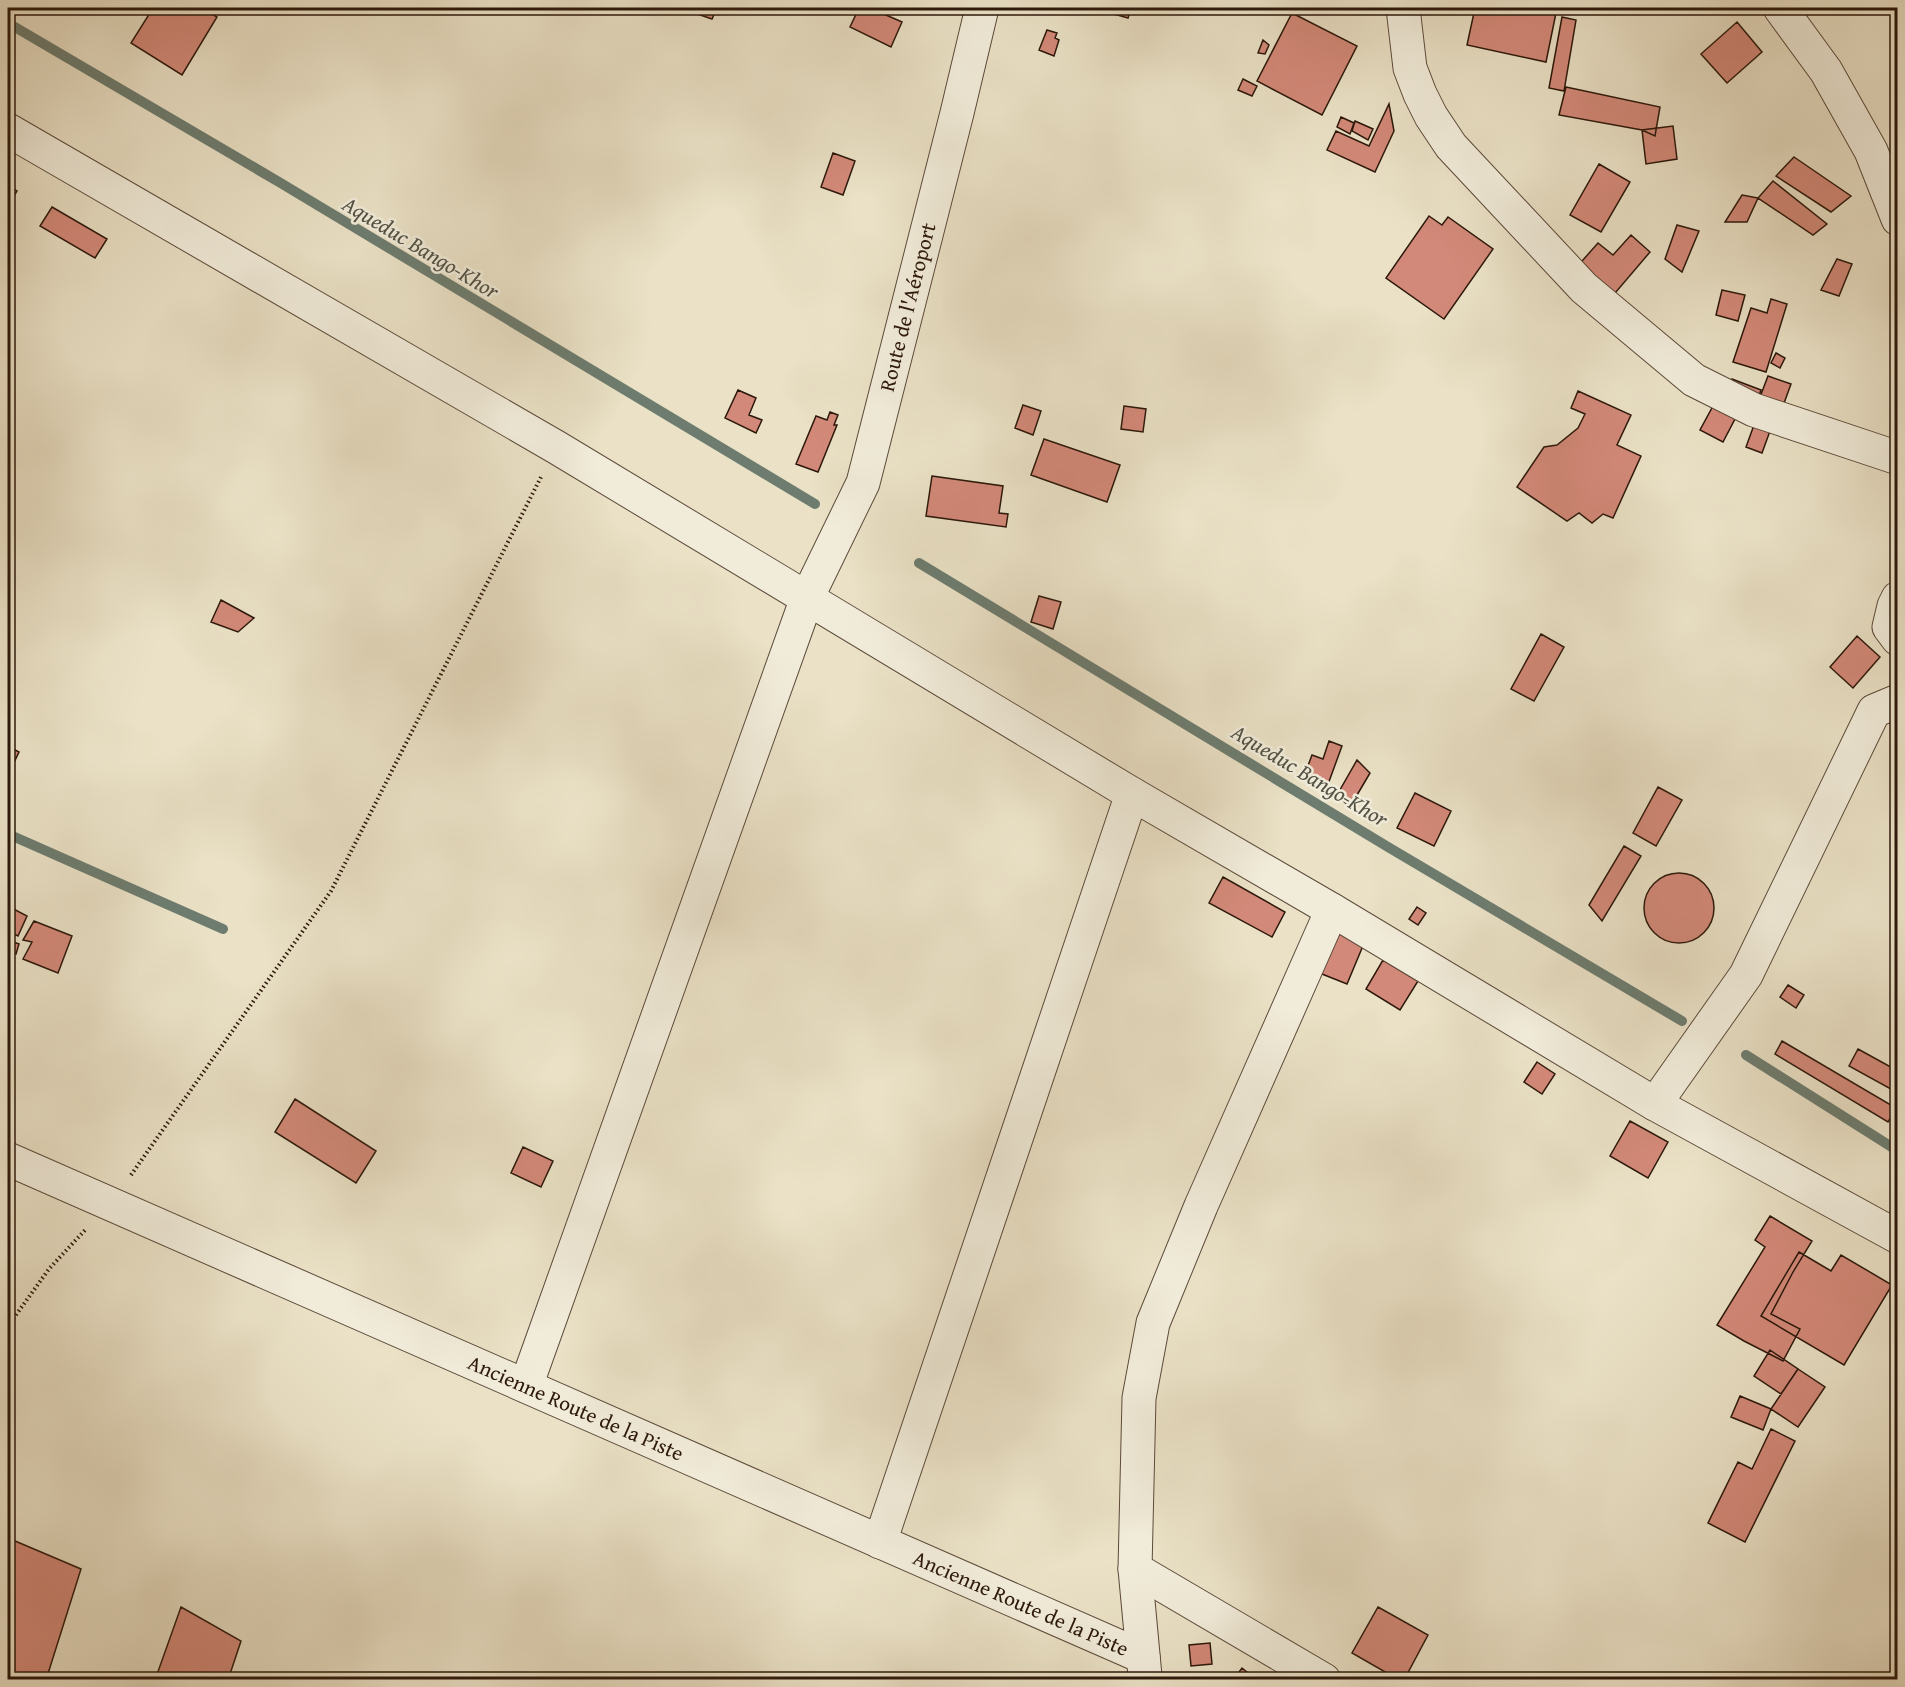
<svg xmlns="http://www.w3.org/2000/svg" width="1905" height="1687" font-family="'Gentium Book Plus',serif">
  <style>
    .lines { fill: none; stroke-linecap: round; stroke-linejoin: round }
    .stream { stroke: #6d7c6f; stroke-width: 10 }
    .building { fill: #d38979; stroke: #2c180b; stroke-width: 1.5 }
    .minor-casing { stroke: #5c4a3a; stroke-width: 35 }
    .path { stroke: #2c180b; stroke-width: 4; stroke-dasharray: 1.5 3; stroke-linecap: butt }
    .minor { stroke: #f1ecda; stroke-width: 33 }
    .labels { text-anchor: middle; stroke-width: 5; stroke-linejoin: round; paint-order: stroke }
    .street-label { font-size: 21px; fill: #2c180b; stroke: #f1ecda }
    .water-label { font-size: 22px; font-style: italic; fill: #525245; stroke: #f1ecda }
  </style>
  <rect width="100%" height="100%" fill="#eae1c6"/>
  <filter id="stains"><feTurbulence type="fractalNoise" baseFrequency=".00333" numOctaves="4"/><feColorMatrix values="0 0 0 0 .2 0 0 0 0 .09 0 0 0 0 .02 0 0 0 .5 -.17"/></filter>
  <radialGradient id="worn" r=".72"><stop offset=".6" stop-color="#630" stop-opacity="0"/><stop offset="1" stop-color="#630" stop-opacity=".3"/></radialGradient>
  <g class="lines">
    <!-- stream -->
    <path class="stream" d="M8,23l271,159 536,322
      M919,563l469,284 294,174
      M8,834l215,95
      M1746,1055l152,96"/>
  </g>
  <!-- building -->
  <path class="building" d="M153,8h49l15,9 -35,58 -51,-32z
    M680,8h37l-5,11z
    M859,8h11l32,14 -11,25 -41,-20z
    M1116,8l15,1 -3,9 -14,-4z
    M1475,8h82l-11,54 -79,-17z
    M1292,13l65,33 -35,69 -65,-34z
    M1562,17l14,3 -12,71 -15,-3z
    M1737,22l25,30 -35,31 -26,-29z
    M1047,30l10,3 -2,5 4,2 -5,16 -15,-6z
    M1263,40l6,5 -4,9 -7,-1z
    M1243,79l14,7 -5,10 -14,-6z
    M1566,87l94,20 -5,29 -13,-6 -83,-15z
    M1389,104l5,27 -19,41 -48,-22 9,-19 33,15z
    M1341,117l13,6 -4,11 -13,-7z
    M1355,121l18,8 -5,11 -16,-9z
    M1673,126l4,33 -31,5 -4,-34z
    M833,153l22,8 -12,34 -22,-8z
    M1794,157l57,39 -20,16 -55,-36z
    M1599,164l31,18 -29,50 -31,-17z
    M1773,181l54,43 -14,11 -55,-37z
    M8,185l9,6 -9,15z
    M1742,195l16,3 -11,24h-22z
    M52,207l55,32 -12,19 -55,-32z
    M1429,216l13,9 6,-8 45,32 -49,70 -58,-41z
    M1677,225l22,6 -17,41 -17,-13z
    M1631,235l19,17 -40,47 -35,-30 23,-26 15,12z
    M1837,259l15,5 -13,32 -18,-6z
    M1722,290l23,5 -7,26 -22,-6z
    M1771,299l16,5 -21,68 -33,-10 18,-54 16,5z
    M1776,353l9,5 -5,10 -9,-5z
    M1768,376l23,8 -8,22 -23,-9z
    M1732,379l29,11 -6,16 -29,-11z
    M738,390l18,8 -7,17 13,5 -6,13 -31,-15z
    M1578,391l53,24 -14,30 24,11 -28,62 -10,-4 -11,9 -13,-10 -12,8 -50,-34 27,-40 13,-2 21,-17 7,-14 -14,-6z
    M1023,405l18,6 -8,24 -18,-7z
    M1124,406l22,3 -3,23 -22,-3z
    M1713,406l23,11 -13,25 -23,-12z
    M830,412l8,3 -4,10h3l-19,47 -22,-8 20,-48 11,4z
    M1754,425l16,6 -8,22 -16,-6z
    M1044,439l76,26 -13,37 -76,-27z
    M932,476l71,10 -4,27 9,1 -2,13 -80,-11z
    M1039,596l22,6 -8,27 -22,-7z
    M221,600l33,18 -16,14 -27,-10z
    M1541,634l23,13 -30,54 -23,-12z
    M1857,636l23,21 -27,31 -23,-21z
    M1329,741l13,5 -15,41 -24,-8 9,-24 11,4z
    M8,746l11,6 -11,23z
    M1357,760l13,13 -20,34 -13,-12z
    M1658,787l24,13 -26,46 -23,-13z
    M1415,793l36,18 -17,35 -37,-18z
    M1624,846l17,10 -39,65 -13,-16z
    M1644 908a35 35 0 1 1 70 0a35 35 0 1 1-70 0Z
    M1223,877l62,35 -13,25 -63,-34z
    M8,906l19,10 -9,20 -10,-5z
    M1417,907l9,6 -8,12 -9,-6z
    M34,921l38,15 -14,37 -35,-14 9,-17 -9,-2z
    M1320,923l45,18 -18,43 -45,-18z
    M8,940l11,4 -3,10 -8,-3z
    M1383,960l35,21 -18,29 -34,-21z
    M1788,985l16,10 -8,13 -16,-11z
    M1782,1041l114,67 -8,14 -113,-68z
    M1858,1049l40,22v22l-49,-27z
    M1537,1062l18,12 -13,20 -18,-12z
    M295,1099l81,52 -20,32 -81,-51z
    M1630,1121l38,21 -20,36 -38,-22z
    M523,1147l30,14 -12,26 -30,-14z
    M1770,1216l42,25 -19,31 -22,42 29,15 -17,32 -39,-20 -27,-16 48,-78 -10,-7z
    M1799,1252l32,19 10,-16 51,30 -48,80 -83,-49z
    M1770,1350l28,19 -17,25 -27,-18z
    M1798,1369l27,18 -27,40 -27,-18z
    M1740,1396l31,13 -8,21 -32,-13z
    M1771,1429l24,12 -50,101 -37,-19 30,-61 14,7z
    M8,1538l73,31 -35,111h-38z
    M181,1607l60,34 -13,39h-73z
    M1378,1607l50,28 -24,45h-5l-47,-27z
    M1210,1643l2,21 -21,2 -2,-21z
    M1242,1668l15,12h-24z"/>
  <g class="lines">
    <!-- minor casing -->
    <g class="minor-casing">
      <g id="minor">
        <path d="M1403,8l7,60 10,26 11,22 20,30 133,142 110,92 60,30 144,48"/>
        <path d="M1780,8l46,63 45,80 27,68"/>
        <path d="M8,130l548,317 576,347 200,116 323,194 243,133"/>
        <path d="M1898,598l-4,8 -5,21 9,12"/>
        <path d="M1655,1104l91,-129 128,-264 24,-10"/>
        <path id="s1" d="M8,1159l1135,498"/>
        <path id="s2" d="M526,1386l281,-788 56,-115 94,-370 25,-105"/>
        <path d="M880,1542l252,-748"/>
        <path d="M1135,1569l189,111"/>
        <path d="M1145,1676l-10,-107 4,-171 14,-75 48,-117 131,-296"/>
      </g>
    </g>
    <!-- path -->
    <path class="path" d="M131,1175l200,-284 210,-414
      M8,1326l41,-57 37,-40"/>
    <!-- minor -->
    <use href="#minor" class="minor"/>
  </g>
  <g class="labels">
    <!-- street labels -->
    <g class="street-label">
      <text dy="7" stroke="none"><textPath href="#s2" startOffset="1146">Route de l'Aéroport</textPath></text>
      <text dy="7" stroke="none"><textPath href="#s1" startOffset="620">Ancienne Route de la Piste</textPath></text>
      <text dy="7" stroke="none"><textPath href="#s1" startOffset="1106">Ancienne Route de la Piste</textPath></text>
    </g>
    <!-- water labels -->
    <g class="water-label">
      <text transform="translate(421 247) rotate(31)" y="8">Aqueduc Bango-Khor</text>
      <text transform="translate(1310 775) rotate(31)" y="8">Aqueduc Bango-Khor</text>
    </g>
  </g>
  <!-- margin -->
  <rect width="1905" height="1687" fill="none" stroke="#eae1c6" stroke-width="30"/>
  <rect x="9" y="9" width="1887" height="1669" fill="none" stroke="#2c180b" stroke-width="3"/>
  <rect x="15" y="15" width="1875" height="1657" fill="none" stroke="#2c180b" stroke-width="1.5"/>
  <rect width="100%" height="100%" filter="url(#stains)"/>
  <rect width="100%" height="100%" fill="url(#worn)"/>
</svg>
